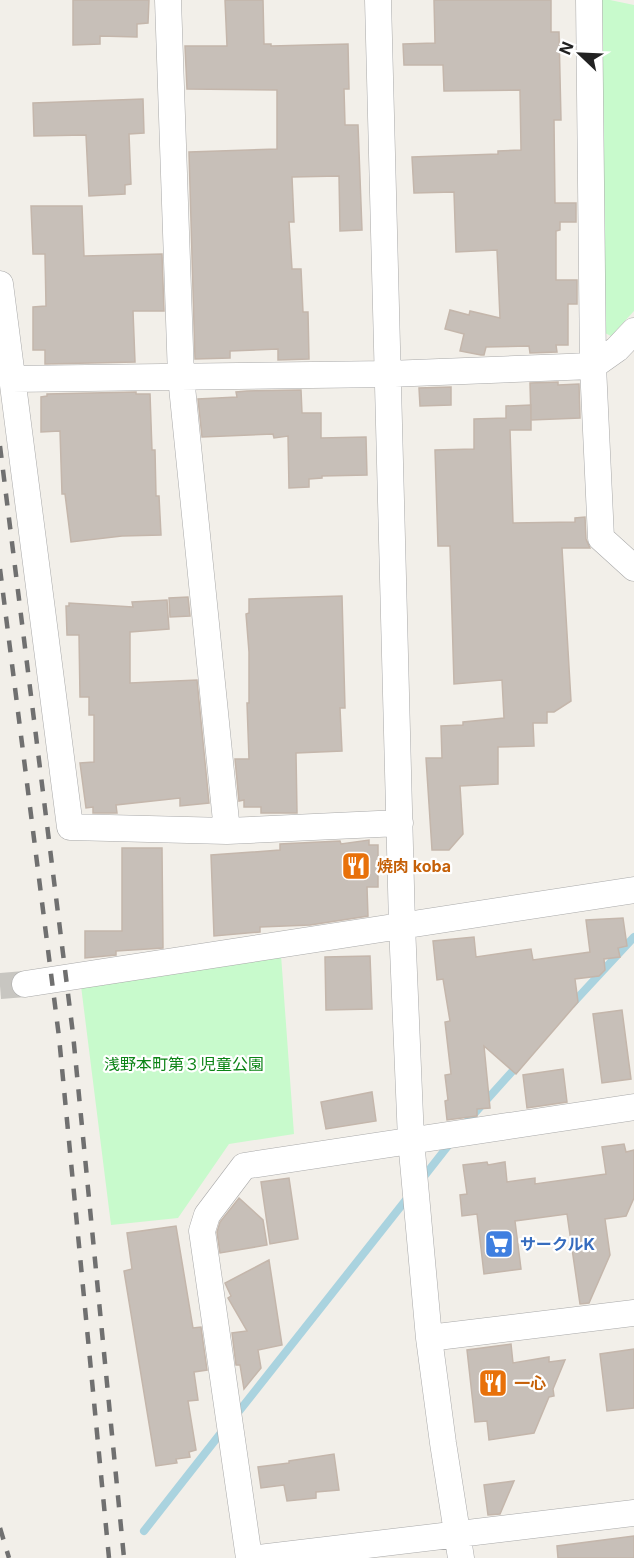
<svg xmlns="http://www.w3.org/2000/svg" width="634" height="1558" font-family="Inter,'Noto Sans JP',sans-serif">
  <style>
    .park { fill: #c8facc }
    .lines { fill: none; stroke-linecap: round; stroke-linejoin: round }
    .stream { stroke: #aad3df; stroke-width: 8 }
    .building { fill: #c7bfb8; stroke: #c4b6ab; stroke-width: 1.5 }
    .minor-tunnel { stroke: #c8c6c1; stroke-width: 26; stroke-dasharray: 26 13; stroke-linecap: butt }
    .minor-casing { stroke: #a9a9a9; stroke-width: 27 }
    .minor { stroke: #fff; stroke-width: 26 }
    .rail { stroke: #707070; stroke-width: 4.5; stroke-dasharray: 12 12; stroke-linecap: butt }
    .labels { text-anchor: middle; stroke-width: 4.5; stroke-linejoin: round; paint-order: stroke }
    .food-label { font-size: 16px; font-weight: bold; fill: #c56008; stroke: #fff; text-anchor: start }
    .park-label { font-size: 16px; fill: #0c8416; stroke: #fff }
    .shop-label { font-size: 16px; font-weight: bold; fill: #366cbe; stroke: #fff; text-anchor: start }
  </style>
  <rect width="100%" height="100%" fill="#f2efe9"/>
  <!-- park -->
  <path class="park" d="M595,0h15l24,5v306l-23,25 -10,-5z
    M281,955l13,179 -65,10 -51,74 -67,7 -30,-239z"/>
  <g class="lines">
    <!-- stream -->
    <path class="stream" d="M572,1004l62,-67
      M464,1125l54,-60
      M422,1179l29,-37
      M236,1415l173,-219
      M144,1531l80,-102"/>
  </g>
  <!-- building -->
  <path class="building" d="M73,0h76l-1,23 -11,1v13l-37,-1v8l-27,1z
    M225,0h38l1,44h7v2l77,-2 1,45h-5l1,36h13l4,105 -22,1 -1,-55 -47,1 2,45h-5l3,47h9l2,43h5l1,47 -31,1v-11l-48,2v7l-35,1 -6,-207 88,-3v-59l-90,-1 -2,-43h42z
    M434,0h117v32h8l2,88h-7l1,83h21v19h-16v8l-4,1v49h21v24h-9v41h-12l1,7 -27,1 -1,-7 -43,1 -2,8h-3l-21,-4 4,-17 -19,-5 5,-19 19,5 1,-4 30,7 -3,-68 -41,2 -2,-60 -40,1 -2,-36 86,-3v-3l23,-1 -1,-60 -76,1 -1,-26h-39l-1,-21 32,-1z
    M143,99l1,34 -15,1 2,50 -6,1v9l-36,2 -3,-61 -52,1 -1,-33z
    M31,206h51l2,50 78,-2 2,57h-31l2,51 -90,2v-14h-12v-43l13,-1 -1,-52h-12z
    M558,382v3l21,-1 1,34 -49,2 -1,-37z
    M451,387v18l-31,1 -1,-18z
    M301,390l1,23h19v25l45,-1 1,38 -45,1v2l-13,1v8l-20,1 -1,-52 -14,2 -1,-4 -71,3 -4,-38 39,-2 -1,-5 11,-1z
    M136,392v2h14l2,56h3l1,46h3l2,39 -39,1 -51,6 -6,-48h-3l-2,-63 -19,1v-35l6,-1v-2z
    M531,405v25h-21l3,93 62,-1v-4l10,-1 1,22 4,9h-28l9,153 -17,11h-7v11h-14l1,23 -36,1v37l-38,2 3,48 -14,16h-17l-6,-92h16l-1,-32 22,-1v-3l41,-4 -2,-38 -48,4 -4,-138h-12l-3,-96 39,-1v-30l32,-1v-12z
    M342,596l3,112h-5l2,43 -46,2 1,60h-36v-6h-17v-7l-5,1 -4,-42h14l-2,-56h2v-51l-3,-38 3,-1v-14z
    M188,597l2,19 -20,1 -1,-19z
    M167,600l2,29 -39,3v51l67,-3 12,123 -29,3v-8l-64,7 1,8h-24v-6l-7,1 -6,-45 14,-1v-47h-5v-18h-9l-1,-62h-12l-1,-29h3v-3l64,4 -1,-5z
    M369,840v5h9v42h-11l1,29 -58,9 -50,2v5l-46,4 -3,-81 69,-5v-6l60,-3 1,3z
    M122,848h40l1,100 -47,3v4l-31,3v-27h37z
    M623,918l4,28 -9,2 2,9 -16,2 1,11 -6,6 -24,3 3,23 -62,72 -32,-28 6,62 -13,1v7l-30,4 -2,-19 3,-1 -3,-25 6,-1 -6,-52 5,-1 -7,-42 -6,1 -4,-39 41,-4 2,20 55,-8 2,11 57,-8 -4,-32z
    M370,956l2,53 -46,1 -1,-53z
    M622,1010l9,69 -29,4 -9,-69z
    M563,1069l4,33 -40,6 -4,-33z
    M372,1092l4,29 -50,8 -5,-27z
    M624,1144l2,8 8,-2v48l-8,18 -21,3 5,36 -21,48 -9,1 -13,-90 -52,7 6,48 -37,5 -7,-60 -15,2 -2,-21 7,-1 -4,-29 24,-3 1,3 17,-3 2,20 28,-4v6l71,-10 -4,-27z
    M289,1178l9,61 -28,5 -9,-62z
    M239,1198l24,22 4,25 -47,8 -3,-21 3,-10z
    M176,1226l17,102 8,-1 6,43 -13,2 4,28 -10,1 8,49 -7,2 1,5 -14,2 1,4 -21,3 -32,-195 8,-2 -5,-36z
    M269,1260l13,85 -24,5 3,18 -17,21 -4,-24h-4l-4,-32 15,-2 -19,-33 3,-2 -6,-13z
    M511,1344l2,19 36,-6v5l16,-2 -12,29 1,7 -5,1 -15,36 -45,7 -2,-19 -12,1 -8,-72z
    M634,1349v59l-27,3 -7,-57z
    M334,1454l5,36 -23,2v6l-29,3 -3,-16 -23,3 -3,-21 31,-4v-2z
    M514,1481l-14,33 -12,1 -4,-30z
    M634,1536v22h-76l-1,-12z"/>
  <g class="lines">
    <!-- minor-tunnel -->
    <path class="minor-tunnel" d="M0,986l25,-2"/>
    <!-- minor casing -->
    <g class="minor-casing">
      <path id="minor" d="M168,0l13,377 46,454
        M378,0l24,925 9,215 18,198 14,105 18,115
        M589,0l4,366 8,172 33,30
        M0,284l70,543 157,4 173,-8
        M12,379l376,-5 205,-8 24,-17 17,-18
        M25,984l609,-94
        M429,1338l205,-25
        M249,1558l-47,-327 5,-16 37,-49 390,-59
        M259,1558l375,-45"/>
    </g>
    <!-- minor -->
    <use href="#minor" class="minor"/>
    <!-- rail -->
    <path class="rail" d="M0,446l73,588 51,524
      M0,569l59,468 50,521
      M0,1528l9,30"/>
  </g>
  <!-- icons -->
  <defs>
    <g id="restaurant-square" transform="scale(1.5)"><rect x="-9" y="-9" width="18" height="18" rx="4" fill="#e8710a" stroke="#fff"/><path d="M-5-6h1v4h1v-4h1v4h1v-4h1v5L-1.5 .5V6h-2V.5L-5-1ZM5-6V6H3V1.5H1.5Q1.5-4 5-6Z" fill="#fff"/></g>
    <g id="supermarket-square" transform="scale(1.5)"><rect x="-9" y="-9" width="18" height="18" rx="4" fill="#3f7fe0" stroke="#fff"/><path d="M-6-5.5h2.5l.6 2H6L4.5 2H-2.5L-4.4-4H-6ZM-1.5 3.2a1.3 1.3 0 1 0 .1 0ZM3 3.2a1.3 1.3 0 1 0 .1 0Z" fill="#fff"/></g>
  </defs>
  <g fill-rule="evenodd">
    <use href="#restaurant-square" x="356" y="866"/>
    <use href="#supermarket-square" x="499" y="1244"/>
    <use href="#restaurant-square" x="493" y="1383"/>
  </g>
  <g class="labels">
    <!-- food labels -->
    <g class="food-label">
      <text x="377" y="872">焼肉 koba</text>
      <text x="514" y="1389">一心</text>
    </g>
    <!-- park labels -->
    <g class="park-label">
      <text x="184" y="1070">浅野本町第３児童公園</text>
    </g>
    <!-- shop labels -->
    <g class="shop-label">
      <text x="520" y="1250">サークルK</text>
    </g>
  </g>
  <!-- north arrow -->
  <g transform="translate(580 54) rotate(293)" stroke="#ffffff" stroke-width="4.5" paint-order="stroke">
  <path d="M0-4.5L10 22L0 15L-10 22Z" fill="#222222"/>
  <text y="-9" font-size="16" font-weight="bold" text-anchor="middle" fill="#222222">N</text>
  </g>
</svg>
